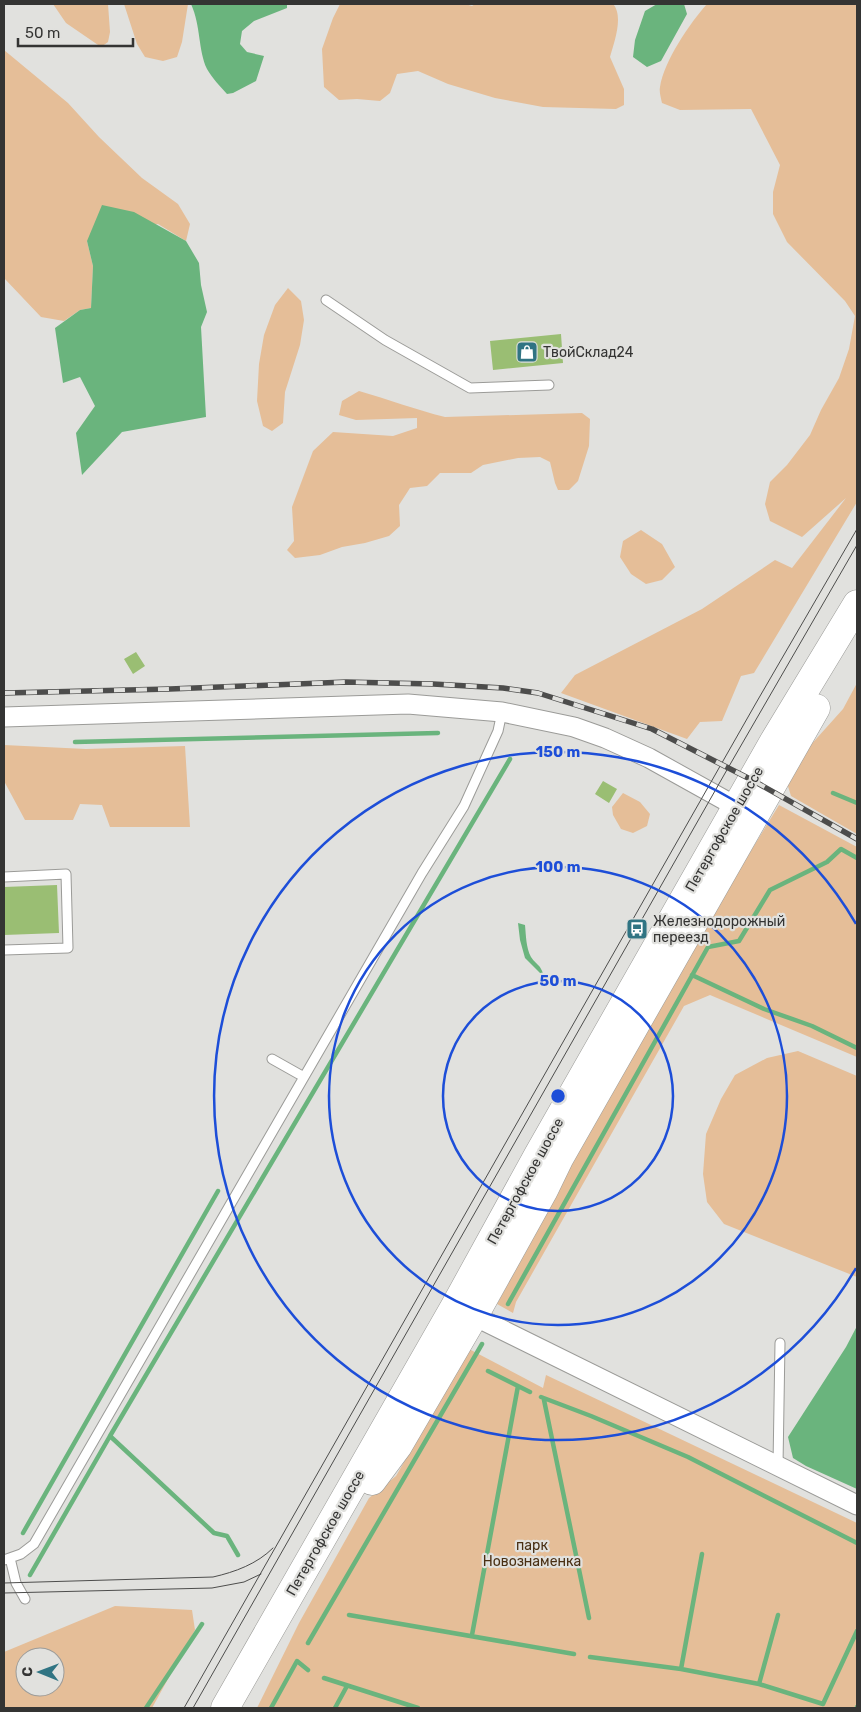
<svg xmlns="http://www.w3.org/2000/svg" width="861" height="1712" font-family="Rubik,sans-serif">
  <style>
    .green { fill: #e5be98; fill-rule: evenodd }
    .water { fill: #6ab47d }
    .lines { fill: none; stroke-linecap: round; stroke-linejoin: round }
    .stream { stroke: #6ab47d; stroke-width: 4.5 }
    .building { fill: #9abe73 }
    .lane-casing { stroke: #9b9b98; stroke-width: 11 }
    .street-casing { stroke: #9b9b98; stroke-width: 21 }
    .primary-casing { stroke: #9b9b98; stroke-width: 29 }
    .lane { stroke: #fff; stroke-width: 9 }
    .street { stroke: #fff; stroke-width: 19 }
    .primary { stroke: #fff; stroke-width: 28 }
    .tram { stroke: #4d4d4c; stroke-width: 1 }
    .rail-casing { stroke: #4d4d4c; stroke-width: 5.5 }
    .rail { stroke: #e1e1de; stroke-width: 4; stroke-dasharray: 11; stroke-linecap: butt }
    .ring { fill: none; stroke: #1d4ed8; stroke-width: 2.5 }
    .labels { text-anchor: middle; stroke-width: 4.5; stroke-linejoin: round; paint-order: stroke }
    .poi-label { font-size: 14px; fill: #343433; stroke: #e1e1de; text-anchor: start }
    .street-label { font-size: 14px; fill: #343433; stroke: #e1e1de }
    .park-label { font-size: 14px; fill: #492f13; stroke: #e1e1de }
    .centre { fill: #1d4ed8; stroke: #e1e1de; stroke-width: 2.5 }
    .ring-label { font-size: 15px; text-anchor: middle; font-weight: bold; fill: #1d4ed8; stroke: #e1e1de; stroke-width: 4.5; stroke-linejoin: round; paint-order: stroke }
  </style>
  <rect width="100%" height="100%" fill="#e1e1de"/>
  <!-- green -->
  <path class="green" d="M53,4h55l2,28 -2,10 -7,5 -35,-24z
    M124,4h64l-6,38 -5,15 -14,4 -18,-4 -8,-13z
    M340,4h125l7,2 3,-2h138c11,12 1,39 -3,53l14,32v16l-8,4 -73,-2 -48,-9 -47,-14 -30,-13 -21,3 -7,19 -10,8 -23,-2 -18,1 -15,-13 -2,-38 11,-31z
    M707,4h150v498l-103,171 -13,3 -19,45 -22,1 -13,17 -126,-46 14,-18 127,-66 73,-49 17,8 54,-70 -44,39 -32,-16 -5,-17 5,-22 17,-17 23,-30 11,-25 18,-32 10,-29 6,-33 -10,-15 -58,-59 -14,-28v-22l7,-27 -29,-56 -71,1 -18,-7c-1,-5 -3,-11 -2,-16 4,-26 30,-64 47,-83z
    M4,50l64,53 31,34 43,41 36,26 12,20 -4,17 -28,-17 -71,17 6,25 -2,42 -11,2 -16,11 -23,-4 -37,-39z
    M288,288l13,13 3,19 -4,25 -15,47 -2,31 -11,8 -9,-5 -6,-25 2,-37 5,-29 11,-30z
    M359,391c29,8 57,19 86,26l137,-4 8,6 -1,27 -11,35 -9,9h-11l-3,-7 -5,-21 -10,-5 -22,1 -35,7 -12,8h-31l-13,13 -17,2 -11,17 1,21 -11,10 -24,7 -23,4 -22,8 -25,3 -8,-8 7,-9 -2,-34 21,-56 20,-19 60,4 24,-8v-10l-61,2 -17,-5 3,-14z
    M641,530l21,14 13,23 -13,13 -16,4 -15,-10 -11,-17 3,-16z
    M857,683v151l-66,-38 -4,-13 21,-35 35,-39z
    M4,745l82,4 99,-3 5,81h-80l-8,-22 -22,-1 -7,16h-48l-21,-39z
    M623,793l17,9 10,12 -3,12 -14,7 -12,-4 -8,-14 -1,-8z
    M779,805l78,42v210l-147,-62 -26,11 -168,296 -3,11 -16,-9 63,-116 10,-25 168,-291z
    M798,1051l59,25v201l-133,-53 -17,-22 -4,-28 3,-40 15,-35 14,-24 32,-17z
    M469,1349l74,39 3,-13 311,148v185h-600l42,-85 70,-125 27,-22z
    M115,1606l77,4 3,20 -43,78h-148v-56zM25,1657h30v30h-30z"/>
  <!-- water -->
  <path class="water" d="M191,4h96v4l-33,13 -12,10 -2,13 7,8 17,4 -8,25 -23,12 -6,1c-7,-8 -15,-16 -20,-25 -9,-19 -6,-43 -16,-65z
    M657,4h27l3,10 -26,47 -14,6 -14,-10 2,-17 10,-29z
    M102,205l32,7 52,29 13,22 2,22 6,27 -6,15 5,90 -84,15 -40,43 -6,-42 19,-27 -15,-29 -17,6 -8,-55 25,-18 11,-2 2,-42 -6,-25z
    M518,923l7,2c1,10 1,23 6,32 6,9 10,7 13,20l-19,-19 -5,-18z
    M857,1326v163l-51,-23 -13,-8 -5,-21 58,-90z"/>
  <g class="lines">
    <!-- stream -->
    <path class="stream" d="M75,742l363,-9
      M833,793l24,10
      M692,975l72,34 48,17 45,22
      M508,1304l200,-357 31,-6 31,-51 57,-28 14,-13 16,9
      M488,1371l42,21
      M541,1397l50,19 97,41 169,86
      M544,1400l45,218
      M23,1533l195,-342
      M238,1555l-11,-19 -13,-3 -104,-97 400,-677
      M30,1575l80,-139
      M349,1615l225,39
      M472,1635l46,-249
      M308,1643l174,-299
      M590,1657l91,12 78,15 64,20 34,-73
      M681,1669l21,-115
      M324,1678l94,30
      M759,1684l19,-69
      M146,1708l56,-84
      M271,1708l26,-47 11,9
      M335,1708l12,-22
      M857,1708v-1"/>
  </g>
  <!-- building -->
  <path class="building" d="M561,334l2,29 -70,7 -3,-29z
    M136,652l9,14 -12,8 -9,-15z
    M603,781l14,8 -8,14 -14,-9z
    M57,885l2,48 -55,2v-48z"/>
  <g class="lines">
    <!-- lane casing -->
    <g class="lane-casing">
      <path id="lane" d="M326,300l59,40 85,48 79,-3
        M4,877l62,-3 2,74 -64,2
        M272,1059l32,18
        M778,1465l2,-122
        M10,1558l6,25 9,16
        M4,1560l17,-6 13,-10 388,-671 42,-67 34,-75 4,-19"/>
    </g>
    <!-- street casing -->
    <g class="street-casing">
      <path id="street" d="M4,717l404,-13 94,8 72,15 31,11 44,20 97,54
        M464,1311l393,194"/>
    </g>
    <!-- primary casing -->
    <g class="primary-casing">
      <path id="primary" d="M372,1481l26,-35 76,-130 70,-126 16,-33 256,-449
        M225,1708l230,-402 83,-151 236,-414 83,-137"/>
    </g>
    <!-- lane -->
    <use href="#lane" class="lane"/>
    <!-- street -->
    <use href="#street" class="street"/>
    <!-- primary -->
    <use href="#primary" class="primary"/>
    <!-- tram -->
    <path class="tram" d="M4,1583l209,-6c22,-5 44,-13 60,-29
      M4,1593l208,-5 32,-6 17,-8
      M184,1708l572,-1005 101,-174
      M193,1708l535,-940 129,-223"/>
    <!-- rail casing -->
    <g class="rail-casing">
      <path id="rail" d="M4,693l166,-4 176,-7 87,2 70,4 35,5 114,36 100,51 105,59"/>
    </g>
    <!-- rail -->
    <use href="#rail" class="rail"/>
  </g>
  <!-- distance rings -->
  <g class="ring">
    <circle cx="558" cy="1096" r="115"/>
    <circle cx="558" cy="1096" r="229"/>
    <path d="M856 1268A344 344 0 1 1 856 924"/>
  </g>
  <!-- icons -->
  <defs>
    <g id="shop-square" transform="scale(1.125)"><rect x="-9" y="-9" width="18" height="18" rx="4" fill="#307483" stroke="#e1e1de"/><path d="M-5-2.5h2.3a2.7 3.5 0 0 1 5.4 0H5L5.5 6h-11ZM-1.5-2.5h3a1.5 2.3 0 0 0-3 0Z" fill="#fff"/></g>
    <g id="bus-square" transform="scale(1.125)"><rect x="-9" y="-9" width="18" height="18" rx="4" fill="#307483" stroke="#e1e1de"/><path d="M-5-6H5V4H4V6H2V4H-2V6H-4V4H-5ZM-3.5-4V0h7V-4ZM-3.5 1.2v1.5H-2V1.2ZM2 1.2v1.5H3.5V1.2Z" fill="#fff"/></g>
  </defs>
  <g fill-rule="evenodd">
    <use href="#shop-square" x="527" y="352"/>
    <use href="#bus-square" x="637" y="929"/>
  </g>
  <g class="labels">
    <!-- poi labels -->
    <g class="poi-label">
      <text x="543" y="357">ТвойСклад24</text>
      <text x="653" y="926">Железнодорожный<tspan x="653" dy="16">переезд</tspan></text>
    </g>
    <!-- street labels -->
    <g class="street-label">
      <text transform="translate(724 829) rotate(-60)" y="5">Петергофское шоссе</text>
      <text transform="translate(525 1181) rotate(-61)" y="5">Петергофское шоссе</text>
      <text transform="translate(325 1533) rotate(-60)" y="5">Петергофское шоссе</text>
    </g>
    <!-- park labels -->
    <g class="park-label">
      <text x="532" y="1550">парк<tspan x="532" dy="16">Новознаменка</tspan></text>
    </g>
  </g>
  <circle cx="558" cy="1096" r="8" class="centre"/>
  <g class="ring-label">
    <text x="558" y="757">150 m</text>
    <text x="558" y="872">100 m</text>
    <text x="558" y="986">50 m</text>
  </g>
  <!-- border -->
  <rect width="861" height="1712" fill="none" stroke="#343433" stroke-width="10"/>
  <!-- north arrow -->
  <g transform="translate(40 1672) rotate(271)"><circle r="24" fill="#e1e1de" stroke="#9c9c9a"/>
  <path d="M0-4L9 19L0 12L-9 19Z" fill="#307483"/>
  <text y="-8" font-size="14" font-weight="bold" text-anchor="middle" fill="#343433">С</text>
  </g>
  <!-- scale -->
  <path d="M18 38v8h115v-8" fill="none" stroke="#343433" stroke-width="2.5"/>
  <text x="25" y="38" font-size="15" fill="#343433" stroke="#e1e1de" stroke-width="4" paint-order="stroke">50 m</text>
</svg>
